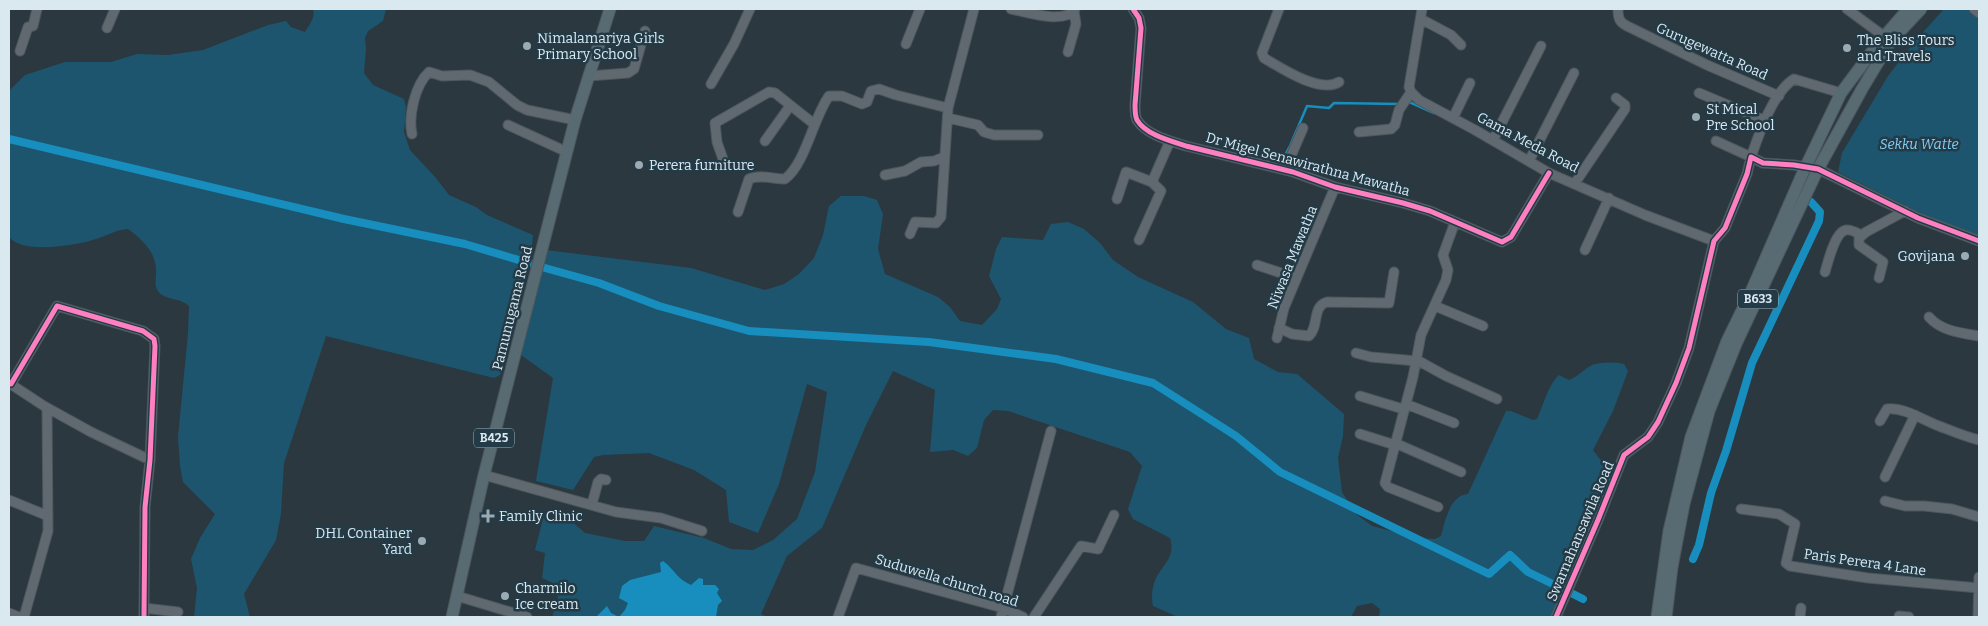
<svg xmlns="http://www.w3.org/2000/svg" width="1988" height="626" font-family="Bitter,serif">
  <style>
    .green { fill: #1d556f }
    .water { fill: #178ebd }
    .lines { fill: none; stroke-linecap: round; stroke-linejoin: round }
    .stream { stroke: #178ebd; stroke-width: 2.5 }
    .canal { stroke: #178ebd; stroke-width: 8 }
    .minor-casing { stroke: #4c575d; stroke-width: 11 }
    .major-casing { stroke: #4c575d; stroke-width: 13 }
    .minor { stroke: #60696f; stroke-width: 9 }
    .major { stroke: #586a72; stroke-width: 11 }
    .cycleway-casing { stroke: #233b47; stroke-width: 8 }
    .cycleway { stroke: #ff80c0; stroke-width: 5 }
    .poi-dot { fill: #9daab2; stroke: #233b47; stroke-width: 2 }
    .labels { text-anchor: middle; stroke-width: 5; stroke-linejoin: round; paint-order: stroke }
    .shield { fill: #233b47; stroke: #a3b4bd; stroke-width: 1 }
    .shield-label { font-size: 12px; font-weight: bold; fill: #dae8f0 }
    .poi-label { font-size: 14px; fill: #dae8f0; stroke: #233b47; text-anchor: start }
    .street-label { font-size: 14px; fill: #dae8f0; stroke: #233b47 }
    .park-label { font-size: 14px; font-style: italic; fill: #83cef6; stroke: #233b47 }
  </style>
  <rect width="100%" height="100%" fill="#2b383f"/>
  <!-- green -->
  <path class="green" d="M313,9h73l-3,12 -15,10 -3,7 1,11 -2,24 9,12 31,14 2,8 -2,25 6,18 26,28 13,17 27,12 11,8 46,20 -2,24 -28,109 -3,7 -6,3 -168,-42 -42,127 -3,51 -5,26 -32,54 6,23h-56l3,-29 -6,-29 9,-21 15,-24 -32,-32 -3,-16 -2,-29 10,-104 1,-27c-9,-9 -24,-5 -31,-15 -4,-6 -2,-11 -2,-18 1,-20 -13,-33 -28,-44 -13,1 -17,5 -29,9 -19,7 -76,17 -90,-1v-146l16,-16 40,-13h46l26,-8 31,1 35,-5 65,-25 18,-4 5,6 14,5c4,-7 11,-15 8,-23z
    M1944,9h23l12,11v217l-61,-25 -80,-40 4,-19 46,-77 28,-36z
    M841,196h23l13,4 6,14 -5,35 7,25 53,23 12,10 10,14 22,4 15,-16 4,-10 -12,-23 7,-27 6,-12 41,3 8,-16 17,-2 16,7 16,14 13,17 25,17 55,25 33,27 23,9 5,21 24,13 19,2 47,40 -1,22 -5,22 4,34 14,22 16,12 46,12 17,1 6,-3c4,-15 9,-41 27,-42l38,-83h5l22,9 4,-1c6,-13 12,-36 22,-44l10,5c9,-3 16,-12 23,-15 10,-3 22,-3 32,-1l4,7 -15,40 -20,39 19,25 -59,142h-174l1,-8 -8,-6 -15,3 -6,11h-173l-25,-11c-2,-9 -1,-19 3,-28 7,-14 20,-21 14,-40l-37,-19 -5,-10 14,-43 -12,-14 -122,-41 -15,-1 -9,10 -7,28 -9,8 -15,-6 -23,2 5,-62 -42,-19 -27,54 -44,103 -35,28 -26,58 6,3h-215l6,-19 -3,-14 -13,-6 3,-25 -10,-3 8,-31h26l16,14 40,8h19l10,-15 50,12 27,11 22,1 20,-10 24,-21 18,-47 12,-80 -20,-8 -28,100 -21,49 -29,-11 -3,-32 -32,-20 -45,-17 -46,2 -9,2 -21,33 -37,-9 17,-103 -32,-23 25,-105 145,18 74,22 19,-6 15,-10 15,-16 9,-23 6,-29z"/>
  <!-- water -->
  <path class="water" d="M663,561c12,9 14,18 28,24l8,-7 4,1v6h12l4,4 -2,4 5,8 -4,4 -2,12h-120l11,-11 4,7 8,4 6,-7 3,-7 -9,-5 3,-12 8,-6 31,-8 -1,-9z"/>
  <g class="lines">
    <!-- stream -->
    <path class="stream" d="M1407,101l27,12
      M1279,166l11,-20 17,-40 22,2 5,-5 65,1"/>
    <!-- canal -->
    <path class="canal" d="M9,139l335,80 121,25 67,20
      M545,268l54,15 60,23 90,25 180,11 127,17 97,24 83,53 44,36 209,102 21,-19 18,17 33,16
      M1693,559l6,-14 12,-52 15,-42 26,-88 67,-142 1,-9 -9,-10
      M1573,594l10,5"/>
    <!-- minor casing -->
    <g class="minor-casing">
      <path id="minor" d="M1011,9c17,3 53,16 64,0
        M1133,9l6,9 2,10 -6,77c0,5 0,11 2,15 9,15 34,21 49,26l107,26 42,15 68,16 27,8 72,31 9,-5 38,-64
        M1279,9l-17,44 2,5c17,10 56,36 75,24
        M1422,9l-13,78 2,5 8,8 56,30 74,43 96,42 69,26
        M1618,9c0,9 1,13 9,17l80,39 72,31
        M1847,9l42,31
        M1974,9l5,4
        M1421,19l30,16 10,10
        M107,28l8,-19
        M906,44l14,-35
        M20,51l8,-24 5,-1 4,-17
        M1068,52l8,-28 -2,-13
        M589,76l39,-3 6,-4 11,-38
        M711,84l23,-40 16,-35
        M1699,93l67,28
        M948,118l30,7 6,7 10,3h44
        M1453,118l17,-35
        M508,125l59,27
        M1359,132l32,-3 4,-4 4,-15 12,-18
        M412,134c-4,-18 3,-49 17,-62l13,4 28,-1 19,7 28,23 10,5 48,10
        M1493,140l48,-94
        M765,141l25,-35
        M1716,141l35,16c8,-23 22,-65 43,-78l47,14
        M1529,161l45,-88
        M724,162l-7,-20 -2,-19 54,-31 6,1 39,31
        M1285,170l18,-42
        M885,175l20,-4 16,-9 13,-1 10,-4
        M1152,182l18,-41
        M1575,183l50,-74v-4l-9,-7
        M1117,199l9,-27 26,10 9,9 -22,49
        M738,212l11,-33c10,-5 25,0 36,0 21,-16 28,-61 44,-83h13l20,8 5,-2 4,-11 8,-2 17,6 52,13
        M910,234l5,-12 21,1 5,-6 7,-109 26,-99
        M1585,250l24,-52
        M1257,265l39,13
        M1825,272c3,-10 10,-40 21,-42 5,-1 11,3 15,5
        M1879,278l4,-16 -24,-17v-7l7,-6 39,-21
        M1435,306l48,20
        M1929,317c12,14 32,16 50,19
        M1279,328l13,6 17,2c10,-9 3,-30 18,-34l62,1 5,-31
        M1277,338l7,-30 51,-121
        M1356,353l15,4 46,4
        M1417,360l29,16 51,23
        M9,383l35,23 47,26 59,28
        M11,384l46,-78 86,25 11,8 1,7 -5,114 -5,47 -1,110
        M1360,396l43,13
        M1406,404l48,19
        M1880,421l7,-12c17,-2 36,11 52,17 13,5 27,11 40,14
        M1360,434l35,11
        M1395,443l66,29
        M484,475l132,37 45,6 41,13
        M1885,477l30,-62
        M9,500l39,16
        M1885,501l20,5h19l28,3 27,8
        M592,504l6,-22 3,-3 5,1
        M1438,507l-50,-20 -3,-4 28,-106 8,-42 25,-55 2,-10 -5,-15 12,-33
        M1741,509l38,5 16,10 -9,39 4,3 78,12 111,10
        M457,596l70,21
        M144,608l34,4
        M9,613l10,4
        M1899,616l10,1
        M24,617l24,-86 -1,-123
        M838,617l18,-49 147,40 20,9
        M1001,617l50,-186
        M1034,617l47,-71 17,3 16,-34
        M1556,617l42,-97 26,-65 24,-18 10,-15 18,-39 13,-35 25,-107 11,-13 22,-54 4,-17 12,6 31,2 24,4 100,49 61,23
        M1800,617l1,-9
        M1978,617l1,-40"/>
    </g>
    <!-- major casing -->
    <g class="major-casing">
      <path id="major" d="M452,617l32,-142 91,-355 35,-111
        M1657,617l12,-86 22,-94 36,-96 23,-47 55,-126 36,-75 36,-48 31,-36
        M1666,617l6,-50 12,-63 25,-93 27,-67 82,-175 44,-80 29,-48 30,-32"/>
    </g>
    <!-- minor -->
    <use href="#minor" class="minor"/>
    <!-- major -->
    <use href="#major" class="major"/>
    <!-- cycleway casing -->
    <g class="cycleway-casing">
      <path id="cycleway" d="M1133,9l6,9 2,10 -6,77c0,5 0,11 2,15 9,15 34,21 49,26l107,26 42,15 68,16 27,8 72,31 9,-5 38,-64
        M11,384l46,-78 86,25 11,8 1,7 -5,114 -5,47 -1,110
        M1556,617l42,-97 26,-65 24,-18 10,-15 18,-39 13,-35 25,-107 11,-13 22,-54 4,-17 12,6 31,2 24,4 100,49 61,23"/>
    </g>
    <!-- cycleway -->
    <use href="#cycleway" class="cycleway"/>
  </g>
  <!-- markers -->
  <g class="poi-dot">
    <circle cx="527" cy="46" r="5"/>
    <circle cx="1847" cy="48" r="5"/>
    <circle cx="1696" cy="117" r="5"/>
    <circle cx="639" cy="165" r="5"/>
    <circle cx="1965" cy="256" r="5"/>
    <path d="M485.5 508.5h5v5h5v5h-5v5h-5v-5h-5v-5h5z"/>
    <circle cx="422" cy="541" r="5"/>
    <circle cx="505" cy="596" r="5"/>
  </g>
  <g class="labels">
    <!-- shield labels -->
    <g class="shield">
      <rect x="1738" y="289.5" width="40" height="19" rx="4"/>
      <rect x="474" y="428.5" width="40" height="19" rx="4"/>
    </g>
    <g class="shield-label">
      <text x="1758" y="303">B633</text>
      <text x="494" y="442">B425</text>
    </g>
    <!-- poi labels -->
    <g class="poi-label">
      <text x="537" y="43">Nimalamariya Girls<tspan x="537" dy="16">Primary School</tspan></text>
      <text x="1857" y="45">The Bliss Tours<tspan x="1857" dy="16">and Travels</tspan></text>
      <text x="1706" y="114">St Mical<tspan x="1706" dy="16">Pre School</tspan></text>
      <text x="649" y="170">Perera furniture</text>
      <text x="1955" y="261" text-anchor="end">Govijana</text>
      <text x="499" y="521">Family Clinic</text>
      <text x="412" y="538" text-anchor="end">DHL Container<tspan x="412" dy="16">Yard</tspan></text>
      <text x="515" y="593">Charmilo<tspan x="515" dy="16">Ice cream</tspan></text>
    </g>
    <!-- street labels -->
    <g class="street-label">
      <text transform="translate(1712 51) rotate(24)" y="5">Gurugewatta Road</text>
      <text transform="translate(1528 142) rotate(28)" y="5">Gama Meda Road</text>
      <text transform="translate(1308 164) rotate(15)" y="5">Dr Migel Senawirathna Mawatha</text>
      <text transform="translate(1292 257) rotate(-68)" y="5">Niwasa Mawatha</text>
      <text transform="translate(512 308) rotate(-76)" y="5">Pamunugama Road</text>
      <text transform="translate(1580 531) rotate(-67)" y="5">Swarnahansawila Road</text>
      <text transform="translate(1865 562) rotate(8)" y="5">Paris Perera 4 Lane</text>
      <text transform="translate(947 580) rotate(17)" y="5">Suduwella church road</text>
    </g>
    <!-- park labels -->
    <g class="park-label">
      <text x="1919" y="149">Sekku Watte</text>
    </g>
  </g>
  <!-- border -->
  <rect width="1988" height="626" fill="none" stroke="#dae8f0" stroke-width="20"/>
</svg>
